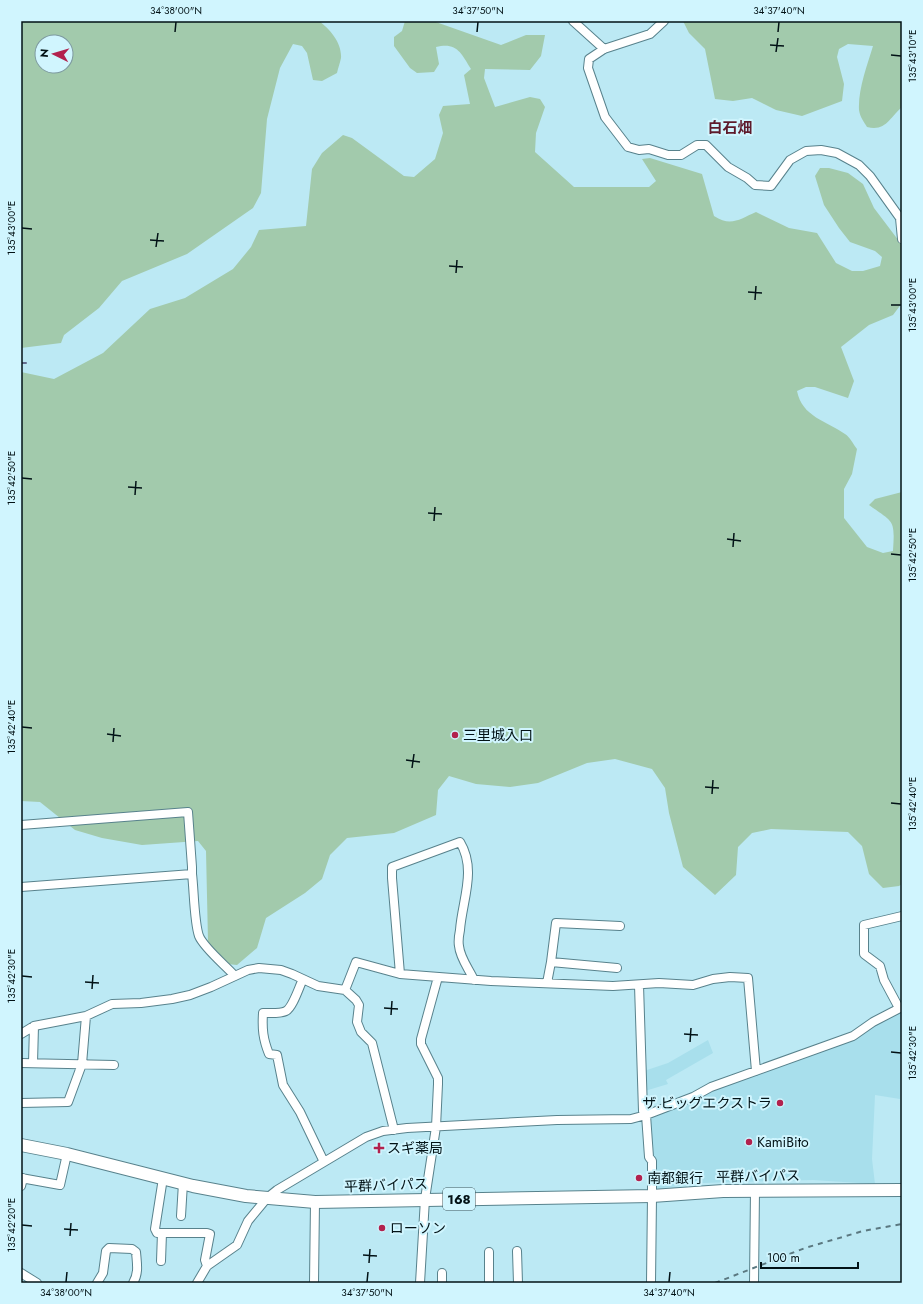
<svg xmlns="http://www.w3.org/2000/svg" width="923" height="1304" font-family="Jost,'Noto Sans JP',sans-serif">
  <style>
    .built { fill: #a8dfec }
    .green { fill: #a2caac; fill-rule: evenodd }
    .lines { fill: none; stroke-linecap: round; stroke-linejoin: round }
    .stream { stroke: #636d8d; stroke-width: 2 }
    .minor-casing { stroke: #58828c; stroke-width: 10 }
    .highway-casing { stroke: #58828c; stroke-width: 14 }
    .minor { stroke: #fff; stroke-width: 8 }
    .highway { stroke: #fff; stroke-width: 12 }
    .rail { stroke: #5b7880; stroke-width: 2; stroke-dasharray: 5 5; stroke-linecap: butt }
    .ticks { fill: none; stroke: #021216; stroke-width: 1.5 }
    .poi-dot { fill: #b2214d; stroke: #d0f5fe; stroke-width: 1.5 }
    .labels { text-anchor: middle; stroke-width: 4; stroke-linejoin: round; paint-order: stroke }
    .shield { fill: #d0f5fe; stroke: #40565c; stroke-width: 1 }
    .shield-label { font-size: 13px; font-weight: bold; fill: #021216 }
    .poi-label { font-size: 14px; fill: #021216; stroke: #d0f5fe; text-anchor: start }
    .street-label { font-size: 14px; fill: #021216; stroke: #d0f5fe }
    .neighbourhood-label { font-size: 15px; font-weight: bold; fill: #5e1a2b; stroke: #d0f5fe }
    .neatline { fill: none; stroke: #021216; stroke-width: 1.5 }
    .ticks-label { font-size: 10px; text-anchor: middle; fill: #021216 }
  </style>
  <rect width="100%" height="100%" fill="#bce9f4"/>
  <!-- built -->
  <path class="built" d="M901,1011l-1,88 -25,-4 -3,64 3,25 -62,-4 -77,2 -33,1 -48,6 -5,-32 -1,-39 64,-29 127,-44 33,-20z
    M708,1040l5,13 -47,27 2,4 -23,7 -1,-20 24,-8z"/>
  <!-- green -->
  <path class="green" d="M21,21h298c11,8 23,22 22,37 -1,5 -3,10 -4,15l-15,8 -9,-1 -6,-27 -5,-7 -9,-2 -13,24 -13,51 -6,74 -8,15 -66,46 -65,27 -23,27 -35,27 -3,8 -40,5zM42,42h24v24h-24z
    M405,21h28l68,24 25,-10h19l-4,21 -11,14 -45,-1 -1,9 11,29 35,-10 10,2 5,8 -9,26 -1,19 39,35h75l7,-6 -14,-22 8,-1 52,16 12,42c17,11 26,3 42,-4l33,16 28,5 19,30 16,8h11l17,-5 2,-9 -7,-6 -25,-9 -11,-14 -15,-23 -9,-29 5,-8h9l19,5 15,11 11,24 28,37v58l-9,12 -24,10 -28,22 13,34 -6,17 -33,-11h-9l-9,4c5,26 30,30 48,43 5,3 8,10 12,15l-5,25 -8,15v29l23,29 16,6 10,-2c2,-32 1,-28 -24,-46l6,-6 27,-7v392l-3,2 -16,2 -14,-14 -7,-28 -14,-14 -77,-3 -19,4 -14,14 -2,28 -21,20 -32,-28 -14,-54 -4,-25 -13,-19 -37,-10 -28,4 -49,20 -28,4 -34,-3 -27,-8 -11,14 -2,25 -42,18 -47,5 -17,17 -8,24 -17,14 -39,25 -9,30 -20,17 -19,-2 -10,-22 -2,-90 -8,-10 -56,4 -40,-7 -27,-8 -35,-28 -19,-1v-429l33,7 49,-26 47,-44 35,-11 48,-29 18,-22 8,-17 47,-4 6,-57 10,-16 21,-18 9,3 52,38 10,1 21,-18 8,-26 -4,-18 4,-9 27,-2 -6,-29 7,-6c-10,-16 -14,-27 -35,-22l3,17 -5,8 -17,1 -7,-5 -16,-22v-9l8,-6z
    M683,21h219v86c-12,10 -16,25 -35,20 -3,-5 -7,-10 -8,-17 -1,-21 8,-44 14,-64l-25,-2 -9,5 -2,8 7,27 -2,17 -40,15 -26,-6 -24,-12 -19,3 -18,-2 -10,-50 -16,-16z"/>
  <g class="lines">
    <!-- stream -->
    <path class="stream" d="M21,363h5"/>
    <!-- minor casing -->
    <g class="minor-casing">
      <path id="minor" d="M573,21l31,28
        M664,21l-14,13 -46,15 -15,10 -1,9 17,49 23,30 11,3 10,-1 19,6h13l16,-10h9l22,22 19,11 8,7 16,1 19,-26 16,-9 15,-1 16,3 22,12 11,11 30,42 2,21
        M21,825l167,-13 4,55v7l-171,13
        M192,874c2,15 2,48 7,62 5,12 26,29 35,39
        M902,916l-38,9v29l16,12 4,14 15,28h3
        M551,962l5,-39 64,3
        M400,974l-8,-96v-11l68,-25c17,28 2,59 0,88 -1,5 -2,11 -1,16 1,12 10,23 15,34
        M303,979c-4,8 -10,28 -17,32 -6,3 -16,2 -23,2 -1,16 0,26 6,41l8,1 6,30 17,27 24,50
        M547,983l4,-21 66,6
        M639,985l4,126 3,4 3,42 3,4v35l-1,87
        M345,990l11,10 3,5 -2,17 4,10 11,11 22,87
        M21,1034l13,-8 52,-10 26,-12 29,-1 31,-4 18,-4 21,-8 37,-17 11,-2 22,2 11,4 26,12 27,4 11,-28 44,12 91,7 122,5 46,-3 34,2 20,-6 17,-2 18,1 8,93
        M21,1063l93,2
        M33,1063l1,-37
        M21,1103l47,-1 14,-38 4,-48
        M21,1178l39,7 7,-31
        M163,1178l-8,51 2,4h50l3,1 -5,26 2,6
        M21,1186l2,-8
        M181,1216l2,-33
        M517,1251l1,32
        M489,1252v31
        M161,1261l1,-28
        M21,1273l16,10
        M442,1273v10
        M97,1283l6,-10 3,-22 3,-3 23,1 4,3c1,12 3,21 -3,31
        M197,1283l10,-17 30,-21 11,-24 19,-23 10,-8 89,-53 17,-6 24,-3 150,-8 74,-1 15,-4 47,-18 18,-10 142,-51 20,-14 27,-14
        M314,1283l1,-81
        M420,1283l5,-84 11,-72 2,-43v-6l-17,-34v-5l17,-62
        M754,1283l1,-93"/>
    </g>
    <!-- highway casing -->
    <g class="highway-casing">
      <path id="highway" d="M21,1145l46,9 126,32 53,10 69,6 337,-6 71,-5 179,-1"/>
    </g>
    <!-- minor -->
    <use href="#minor" class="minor"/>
    <!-- highway -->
    <use href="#highway" class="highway"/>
    <!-- rail -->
    <path class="rail" d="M715,1283l90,-35 58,-17 39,-7"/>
  </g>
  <!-- ticks -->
  <path class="ticks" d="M175,32l1,-10M477,32l1,-10M778,32l1,-10M770,45l14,1M776,52l2,-14M891,55l10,1M22,228l10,1M150,240l14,1M156,247l2,-14M449,266l14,1M456,273l1,-13M748,292l14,1M755,300l1,-14M891,305h10M22,478l10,1M128,487l14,1M135,495l1,-14M428,513l14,1M434,521l1,-14M727,539l14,2M733,547l1,-14M891,554l10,1M22,727l10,1M107,734l14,2M113,742l1,-14M406,760l14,2M412,768l2,-14M705,787l14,1M712,794l1,-14M891,803l10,1M22,976l10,1M85,982l14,1M92,989l1,-14M384,1008l14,1M391,1015l1,-14M684,1034l14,1M690,1042l1,-14M891,1052l10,1M22,1225l10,1M64,1229l14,1M70,1236l1,-13M363,1255l14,1M369,1263l1,-14M66,1282l1,-10M367,1282l1,-10M669,1282l1,-10"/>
  <!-- markers -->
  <g class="poi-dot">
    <circle cx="455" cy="735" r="4"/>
    <circle cx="780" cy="1103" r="4"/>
    <circle cx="749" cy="1142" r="4"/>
    <path d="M377 1142h4v4h4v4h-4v4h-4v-4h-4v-4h4z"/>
    <circle cx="639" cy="1178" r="4"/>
    <circle cx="382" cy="1228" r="4"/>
  </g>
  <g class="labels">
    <!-- shield labels -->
    <rect class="shield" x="443" y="1188" width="32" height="22" rx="3"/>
    <g class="shield-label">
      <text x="459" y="1204">168</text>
    </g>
    <!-- poi labels -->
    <g class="poi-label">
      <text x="463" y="740">三里城入口</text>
      <text x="772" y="1108" text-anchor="end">ザ.ビッグエクストラ</text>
      <text x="757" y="1147">KamiBito</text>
      <text x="387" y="1153">スギ薬局</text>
      <text x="647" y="1183">南都銀行</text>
      <text x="390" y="1233">ローソン</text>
    </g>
    <!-- street labels -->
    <g class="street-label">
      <text transform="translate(758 1176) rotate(-1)" y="5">平群バイパス</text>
      <text transform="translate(386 1185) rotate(-2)" y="5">平群バイパス</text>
    </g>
    <!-- neighbourhood labels -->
    <g class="neighbourhood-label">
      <text x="730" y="133">白石畑</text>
    </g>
  </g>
  <!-- border -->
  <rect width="923" height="1304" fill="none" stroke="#d0f5fe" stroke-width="44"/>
  <!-- north arrow -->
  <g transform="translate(54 54) rotate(275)"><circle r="19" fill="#d0f5fe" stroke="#7e9aa1"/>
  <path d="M0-3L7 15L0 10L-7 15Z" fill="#b2214d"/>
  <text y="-6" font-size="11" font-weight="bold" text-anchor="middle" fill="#021216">N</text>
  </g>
  <!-- scale -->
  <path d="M761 1262v6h97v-6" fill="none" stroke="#021216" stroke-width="2"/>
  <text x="767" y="1262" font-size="12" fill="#021216" stroke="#d0f5fe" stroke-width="3" paint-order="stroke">100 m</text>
  <rect x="22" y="22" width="879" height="1260" class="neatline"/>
  <g class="ticks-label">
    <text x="176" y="14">34°38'00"N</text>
    <text x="478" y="14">34°37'50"N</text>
    <text x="779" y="14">34°37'40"N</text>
    <text transform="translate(912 56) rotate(-90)" y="4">135°43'10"E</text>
    <text transform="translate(11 228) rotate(-90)" y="4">135°43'00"E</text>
    <text transform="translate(912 305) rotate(-90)" y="4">135°43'00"E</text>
    <text transform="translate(11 478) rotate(-90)" y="4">135°42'50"E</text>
    <text transform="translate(912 555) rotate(-90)" y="4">135°42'50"E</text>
    <text transform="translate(11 727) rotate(-90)" y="4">135°42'40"E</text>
    <text transform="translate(912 804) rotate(-90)" y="4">135°42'40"E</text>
    <text transform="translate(11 976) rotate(-90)" y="4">135°42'30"E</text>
    <text transform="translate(912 1053) rotate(-90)" y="4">135°42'30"E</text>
    <text transform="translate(11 1225) rotate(-90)" y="4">135°42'20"E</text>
    <text x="66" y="1296">34°38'00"N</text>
    <text x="367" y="1296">34°37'50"N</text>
    <text x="669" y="1296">34°37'40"N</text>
  </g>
</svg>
